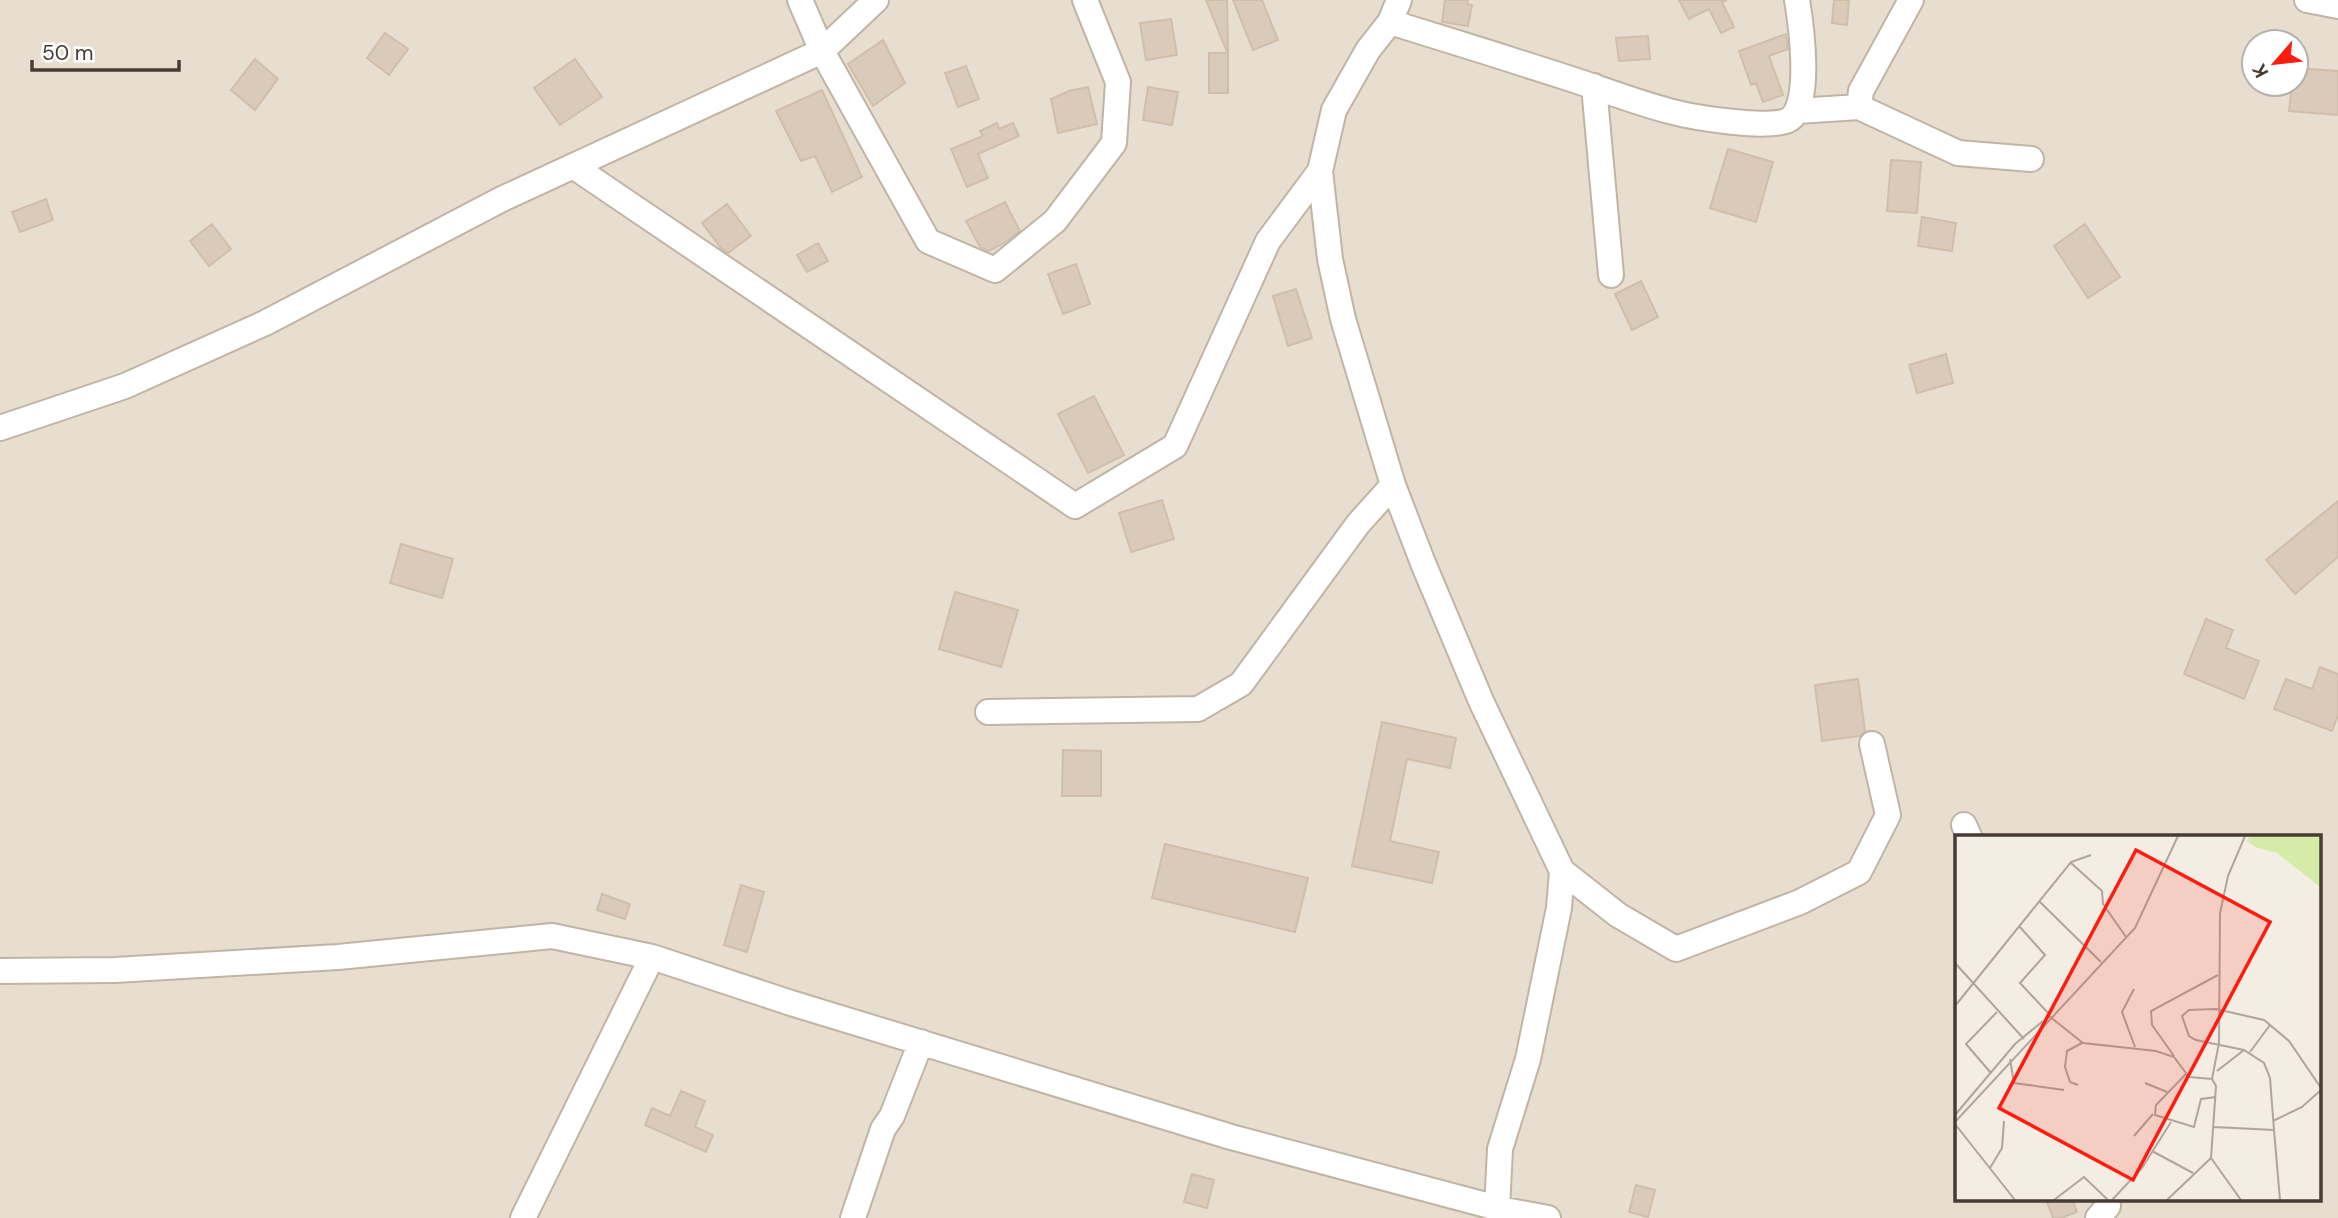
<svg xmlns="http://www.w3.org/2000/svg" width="2338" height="1218" font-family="'DM Sans',sans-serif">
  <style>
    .residential { fill: #e8ded0; fill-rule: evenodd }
    .building { fill: #d9caba; stroke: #d1beaa; stroke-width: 2 }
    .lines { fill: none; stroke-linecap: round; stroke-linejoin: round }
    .minor-casing { stroke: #c0b4a5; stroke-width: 28 }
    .minor { stroke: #fff; stroke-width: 24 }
    .inset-road { fill: none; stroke: #aea69d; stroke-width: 2 }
    .view { fill: #ff1b0e; fill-opacity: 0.15; stroke: #ff1b0e; stroke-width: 3.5 }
    .inset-edge { fill: none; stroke: #463c33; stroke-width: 3.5 }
  </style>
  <rect width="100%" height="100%" fill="#f3ede3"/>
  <!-- residential -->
  <path class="residential" d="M0,0h2338v1218h-2338zM2254,42h42v42h-42zM1956,836h363v363h-363z"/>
  <!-- building -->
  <path class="building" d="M1206,0h21l1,51 -1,1z
    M1233,0h29l16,40 -25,10z
    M1445,0h23l-1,4 5,1 -4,21 -26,-4z
    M1679,0h48l-5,2 12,25 -13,6 -12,-24 -20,10z
    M1834,0h15l-2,25 -15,-2z
    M1171,19l6,36 -31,5 -6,-37z
    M385,33l23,16 -19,26 -22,-17z
    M1786,34l2,15 -19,7 14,39 -20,7 -7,-19 -5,2 -12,-34z
    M1648,36l2,23 -31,2 -3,-23z
    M883,40l22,43 -32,23 -25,-42z
    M1209,53h19v40h-19z
    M255,59l23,20 -23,31 -24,-20z
    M575,59l27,38 -42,28 -26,-37z
    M966,66l13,33 -21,8 -13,-34z
    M2296,68l42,3v44l-49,-4 3,-27h4z
    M1088,87l9,37 -39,9 -7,-34 18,-8z
    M1148,87l30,5 -6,33 -29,-5z
    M822,90l40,87 -30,15 -17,-36 -14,5 -25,-50z
    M997,123l2,6 14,-6 6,13 -41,18 10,24 -21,9 -16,-38 32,-13 -3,-5z
    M1728,149l45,13 -17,60 -46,-14z
    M1891,160l30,2 -4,51 -30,-2z
    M46,199l7,21 -33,12 -8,-20z
    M1005,202l15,29 -16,12 -15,8 -9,-4 -14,-26z
    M727,204l24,32 -23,17 -7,-5 -19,-25z
    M1922,217l34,6 -4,28 -34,-5z
    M212,224l19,25 -22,17 -19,-25z
    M2085,224l35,53 -32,21 -34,-52z
    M818,243l10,18 -21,11 -10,-17z
    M1076,264l14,40 -27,10 -15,-40z
    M1641,281l17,36 -26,13 -17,-36z
    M1296,289l16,49 -24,8 -15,-50z
    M1946,354l7,29 -36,10 -8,-28z
    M1094,396l30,59 -36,18 -30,-59z
    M1162,500l12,39 -43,13 -12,-39z
    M2338,501v56l-43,37 -29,-34z
    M401,544l52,15 -11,39 -52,-15z
    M955,592l63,18 -17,57 -62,-18z
    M2206,619l27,11 -7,18 33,13 -15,38 -60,-25z
    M2320,667l18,7v41l-6,16 -58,-22 12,-30 26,10z
    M1858,679l7,52 -5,5 -38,5 -7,-56z
    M1382,722l74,16 -6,30 -43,-9 -17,82 49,11 -7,31 -80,-17z
    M1063,750l38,1v45h-39z
    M1165,844l143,34 -13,54 -143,-34z
    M741,885l23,7 -17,60 -23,-7z
    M602,894l28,10 -5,15 -28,-9z
    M681,1091l24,10 -10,26 18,8 -7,17 -61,-27 7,-17 18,8z
    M1192,1174l22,6 -7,28 -23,-6z
    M1636,1185l19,5 -7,27 -19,-5z
    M2046,1199h26l5,13 -16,6h-8z"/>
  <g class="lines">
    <!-- minor casing -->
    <g class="minor-casing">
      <path id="minor" d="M800,0l22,51 106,190 67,29 60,-49 59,-78 4,-61 -33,-82
        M1399,0l-9,22 -22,28 -34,60 -14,61 10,88 13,60 50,166 30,78 58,138 81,170 -3,37 -31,151 -28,90 -3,60
        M2307,0l31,6
        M1390,22c59,18 119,37 178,56 34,11 67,24 101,33 22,6 104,20 121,8 22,-15 11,-95 7,-119
        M1594,86l17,189
        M1859,107l2,-16 50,-91
        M1798,111l61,-4 99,46 73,6
        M573,166l502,340 100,-60 93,-205 52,-70
        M0,428l125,-42 140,-63 237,-124 320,-148 54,-51
        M988,712l210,-3 43,-25 117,-160 35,-39
        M1964,825l5,11
        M1562,871l56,44 58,34 124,-47 59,-30 29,-57 -16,-71
        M0,971l115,-1 223,-13 214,-21 100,21 139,46 440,134 259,69 29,12
        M1505,1210l43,8
        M523,1218l129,-261
        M853,1218l30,-89 9,-13 29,-74
        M2098,1218l10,-12 -2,-7"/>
    </g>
    <!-- minor -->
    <use href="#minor" class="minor"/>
  </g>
  <!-- overview -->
  <g transform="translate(1955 835)">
    <rect width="366" height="366" fill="#f3ede3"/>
    <path d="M295,1h71v78l-2,-28 -42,-33 -22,-6 -8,-6z" fill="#d4eca7"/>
    <path class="inset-road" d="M116,28l31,28 1,13 23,33M84,66l62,61M64,91l26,29 -25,28 30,32M0,128l69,76M179,154l-12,23 13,35M0,171l116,-144 20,-7M94,181l34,27 73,8 18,6 15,20 23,2 7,-36 1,-130 8,-37 17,-40M289,215l-48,-10 -7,-4 -7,-20 7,-6 27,-1 48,11 25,21 32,47M295,217l20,-27M219,221l-22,-31 -1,-14 67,-36M55,224l4,24 50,7M262,236l27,-21 20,13 6,15 4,52M36,238l-25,-29 31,-32M231,239l-30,31 -1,10 39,12 7,-28 15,-2M190,248l22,9M123,250l-8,-3 -5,-15 2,-16 15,-8M0,280l60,-71 28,-23M318,286l29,-14 19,-17M0,287l180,-194 43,-92M0,289l60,76M259,292l60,3 6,70M179,301l19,-22M197,316l41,22M256,323l30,42M35,333l12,-20 2,-27M99,365l30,-23 24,23M157,365l30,-32 29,-46M212,365l44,-42 5,-72 -4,-7"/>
    <path class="view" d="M181,15l134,72 -137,258 -134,-72z"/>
    <rect width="366" height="366" class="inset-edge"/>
  </g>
  <!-- north arrow -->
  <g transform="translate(2275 63) rotate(242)"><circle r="33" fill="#ffffff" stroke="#b5b1ad" stroke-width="2"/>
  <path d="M0-5L12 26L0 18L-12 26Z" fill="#ff1b0e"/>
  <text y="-10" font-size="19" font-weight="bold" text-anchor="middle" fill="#463c33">K</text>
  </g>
  <!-- scale -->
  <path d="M32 60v10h147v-10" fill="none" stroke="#463c33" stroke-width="3.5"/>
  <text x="42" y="60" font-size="21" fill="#463c33" stroke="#ffffff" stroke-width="5" paint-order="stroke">50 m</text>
</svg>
